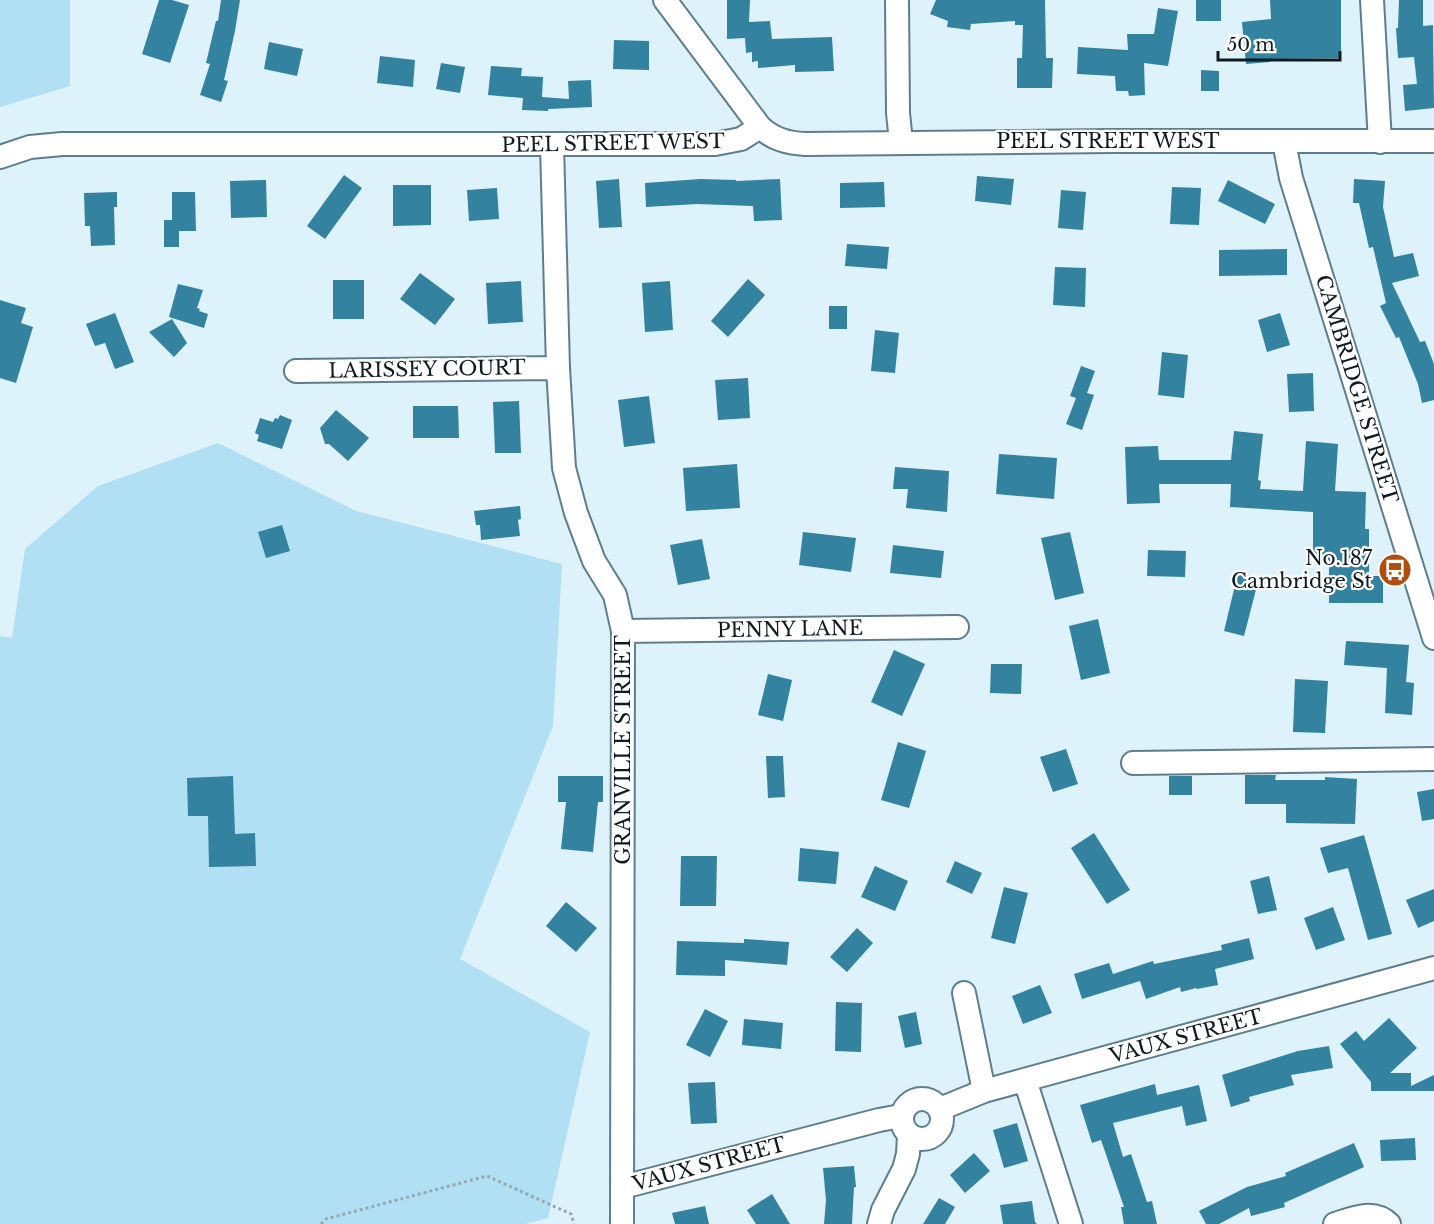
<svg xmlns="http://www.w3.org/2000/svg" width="1434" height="1224" font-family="'Libre Baskerville',serif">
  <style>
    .green { fill: #b1dff3 }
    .building { fill: #3282a0 }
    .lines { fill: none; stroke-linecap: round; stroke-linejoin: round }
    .minor-casing { stroke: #5e7e8c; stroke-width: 26 }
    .path { stroke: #97a8b0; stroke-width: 3; stroke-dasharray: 3 3; stroke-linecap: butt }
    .minor { stroke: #fff; stroke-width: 22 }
    .labels { text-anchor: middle; stroke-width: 4.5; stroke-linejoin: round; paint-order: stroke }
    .street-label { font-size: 20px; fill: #0e1b21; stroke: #fff }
    .poi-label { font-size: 20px; fill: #0e1b21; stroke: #fff; text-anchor: end }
  </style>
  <rect width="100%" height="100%" fill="#def2fb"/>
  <!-- green -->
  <path class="green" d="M0,0h70v86l-70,21z
    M218,443l138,68 206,53 -9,162 -93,233 130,73 -42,186 -22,6h-526v-588l12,2 13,-89 73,-63z"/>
  <!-- building -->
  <path class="building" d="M159,0h13l17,5 -19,58 -28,-9z
    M221,0h19l-5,31 -11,49 4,1 -7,21 -21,-7 10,-31 -4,-1 10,-42h2z
    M727,0h23l-1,22 21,-1 2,18 60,-2 2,34 -39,1v-7l-37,3v-7l-6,1v-10l-6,1 -1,-15 -18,1z
    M936,0h109l1,58h7l-1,30h-35v-30h5l1,-33h-8v-4l-44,3 -1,6 -23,-3 1,-6 -18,-7z
    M1196,0h25v21h-25z
    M1270,0h71v58l-71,1v3l-24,2 -4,-42 29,-3z
    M1399,0h24v26l10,-1 1,83 -29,3 -2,-26 14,-1 -3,-27 -16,1 -2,-30h2z
    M1158,8l20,3 -10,55 -24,-3 1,32 -16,1 -1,-5h-12l-1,-15 -38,-2 1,-27 50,3 -1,-16h27z
    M614,40l35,1v29l-36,-1z
    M269,42l34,7 -6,27 -33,-7z
    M380,56l35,4 -2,27 -36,-4z
    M441,63l24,4 -5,26 -24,-4z
    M491,66l31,2 -1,8 22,1 -1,20 27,2 -1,-18 23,-1 1,27 -44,2v2l-26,-1 1,-12 -35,-3z
    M1201,70l18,1v20h-18z
    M344,175l18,13 -37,51 -18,-13z
    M977,176l37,3 -3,26 -36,-4z
    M619,179l3,48 -23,1 -3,-47z
    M700,179l36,1v1l44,-2 2,41 -28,1 -1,-15 -56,-2 -51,3 -1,-24z
    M1354,179l31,2 -2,26 11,50 19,-4 6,23 -27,7 28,59 5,-1 9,23v36l-12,3 -4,-19 -19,-47 -3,1 -16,-32 6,-3 -13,-56 -4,1 -10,-45h-6z
    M266,180l1,37 -36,1 -1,-37z
    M1228,180l47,24 -10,20 -47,-23z
    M884,182l1,25 -45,1v-25z
    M393,185h38v40l-38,1z
    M1172,187l29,1 -2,37 -29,-1z
    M497,188l2,31 -30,2 -2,-31z
    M1061,190l25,2 -3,38 -25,-2z
    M117,192v15h-3l1,38 -24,1 -1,-20h-5l-1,-33z
    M172,192h23l1,39h-17v16h-15v-27h8z
    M847,244l42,3 -2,22 -42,-3z
    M1287,249v26l-68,1v-26z
    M1055,267l31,1 -1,39 -32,-2z
    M420,273l35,26 -20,26 -35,-26z
    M748,279l17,16 -37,42 -17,-16z
    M333,280h31v39h-31z
    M521,281l2,41 -35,2 -2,-41z
    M670,281l3,49 -28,2 -3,-49z
    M178,284l25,6 -6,18 3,1 -1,2 9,3 -4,14 -35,-11z
    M0,300l26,8 -5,15 12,4 -17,56 -16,-5z
    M829,306h18v23h-18z
    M115,313l19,49 -19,7 -10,-26 -10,3 -9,-22z
    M1280,313l10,32 -23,7 -9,-32z
    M172,319l15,24 -13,14 -25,-25z
    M875,330l24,3 -4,40 -24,-2z
    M1162,352l26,3 -4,43 -26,-3z
    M1081,366l14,5 -8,22 7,2 -12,35 -16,-6 10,-26 -6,-2z
    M1313,373l1,38 -25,1 -2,-38z
    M748,378l2,40 -32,2 -3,-40z
    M649,396l6,47 -31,4 -6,-47z
    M519,401l2,52h-26l-2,-51z
    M413,406h45l1,32h-46z
    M336,410l33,28 -21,23 -19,-17h-4l-5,-16z
    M280,415l12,5 -10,29 -25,-8 2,-6 -4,-2 5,-15 13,4 2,-4 3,1z
    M1234,431l29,3 -5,46 3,1 -1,8 43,2 3,-50 32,3 -3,47 31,1 -1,37h4v47h14v27h-54v-43h-16v-48l-83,-5 1,-23h-72l1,19 -33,1 -2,-57 33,-1 1,14h72z
    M999,454l58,4 -3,41 -58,-5z
    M737,464l3,44 -54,3 -3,-43z
    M895,467l54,4 -2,41 -41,-4 2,-19h-15z
    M520,506l1,13 -3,1 2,16 -39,4 -1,-15h-4l-2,-14z
    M282,525l8,26 -24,7 -8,-26z
    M803,532l53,6 -5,34 -52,-7z
    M1070,532l14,61 -29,7 -14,-62z
    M702,539l8,40 -32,6 -8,-40z
    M893,545l51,6 -3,27 -51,-5z
    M1148,550l38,1 -1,26 -38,-1z
    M1238,573l21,5 -15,58 -20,-5z
    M1098,619l12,54 -29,7 -12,-54z
    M1346,641l63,4 -3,37 8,1 -2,32 -27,-2 2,-45 -43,-3z
    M894,650l31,14 -23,52 -31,-14z
    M991,664h31l-1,30 -31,-1z
    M768,674l24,6 -9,41 -25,-6z
    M1295,679l33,2 -3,52 -32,-1z
    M898,742l28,9 -17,57 -28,-8z
    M1066,749l12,35 -25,8 -13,-35z
    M766,756h17l2,41 -17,1z
    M1245,775h31l-1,5h50v-3l32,2 -2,45 -69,-1v-19h-41z
    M233,776l2,58 20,-1 1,33 -47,1 -1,-51h-20l-1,-38z
    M558,776h45v26h-5l-5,50 -32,-3 5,-47h-8z
    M1169,776h23v19h-23z
    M1434,789v30l-12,2 -5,-29z
    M1094,833l36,57 -23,14 -36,-56z
    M1364,835l28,99 -24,6 -20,-72 -20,5 -8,-25z
    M800,848l39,4 -3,32 -38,-3z
    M681,856h36l-1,50h-36z
    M955,861l27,12 -10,21 -26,-12z
    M875,866l33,15 -13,30 -34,-14z
    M1269,876l8,34 -19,4 -8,-33z
    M1004,887l24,6 -13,51 -24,-6z
    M1434,889v32l-16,7 -12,-28z
    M566,902l31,26 -21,24 -30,-26z
    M1333,907l12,33 -29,10 -12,-32z
    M857,928l16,15 -26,29 -17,-15z
    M1249,938l5,21 -39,10 3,16 -21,4 -1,-1 -15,4 -1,-5 -34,12 -6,-18 -58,18 -8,-25 35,-11 4,11 40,-13 1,3 68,-14 -1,-5z
    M744,939l45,3 -2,23 -62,-5v16l-49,-1 1,-34 67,2z
    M1040,985l12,28 -29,11 -11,-28z
    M836,1002l26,1 -1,49 -26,-1z
    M705,1009l23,12 -18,36 -24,-12z
    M916,1012l6,32 -17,4 -7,-32z
    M1389,1018l28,30 -27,25h21v13l23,-11v16h-63v-9l-31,-38 16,-13 8,10z
    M744,1019l39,4 -2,26 -39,-4z
    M1329,1046l4,22 -42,7 3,10 -45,12 1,4 -19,6 -9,-32 76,-24z
    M715,1082l2,41 -26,1 -3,-41z
    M1155,1084l2,11 42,-10 8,36 -21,5 -4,-20 -69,17 10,34 8,-3 16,48 5,-1 5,23h-33l-3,-17h3l-23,-67 -9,3 -12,-38z
    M1017,1123l11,38 -24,7 -11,-38z
    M1415,1138l1,22 -35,1 -1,-21z
    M1354,1143l10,24 -80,36 1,4 -34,9 -2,-8 -30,16h-13l-7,-13 48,-24 39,-11 -1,-3z
    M974,1153l16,18 -25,22 -15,-18z
    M854,1166l2,21h-2l-2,37h-28l2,-24 -3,-32z
    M772,1194l18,30h-34l-9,-14z
    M939,1198l16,9 -10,17h-22z
    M1032,1201l3,21 2,2h-34l-3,-19z
    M705,1206l4,18h-34l-3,-11z"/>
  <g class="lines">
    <!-- minor casing -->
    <g class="minor-casing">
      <path id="minor" d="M665,0l95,127c13,12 27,16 45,17l308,-3h321
        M897,0l1,113 3,29
        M1372,0l8,142
        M1285,141l1,11 5,26 143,460
        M552,145l6,223 6,100 12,45 18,48 21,34 8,36 -1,593
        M0,157l30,-10 32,-3h653l26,-5 19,-12
        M296,371l262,-3
        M623,631l334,-4
        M1133,763l301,-4
        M964,993l20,98
        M1025,1080l46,144
        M902 1119a20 20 0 1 1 40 0a20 20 0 1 1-40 0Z
        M940,1109l44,-18 450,-123
        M623,1187l256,-67 22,-4
        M879,1224l4,-14 21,-41 4,-15 1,-19
        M1335,1224c18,-6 39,-15 54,0"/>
    </g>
    <!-- path -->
    <path class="path" d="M321,1224l5,-5 161,-43 84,38 3,10"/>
    <!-- minor -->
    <use href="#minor" class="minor"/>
  </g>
  <!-- icons -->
  <defs>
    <g id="bus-disc" transform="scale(1.725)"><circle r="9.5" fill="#b14f11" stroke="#fff"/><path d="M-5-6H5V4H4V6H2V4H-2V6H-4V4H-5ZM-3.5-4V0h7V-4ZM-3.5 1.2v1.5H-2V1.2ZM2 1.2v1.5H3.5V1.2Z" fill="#fff"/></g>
  </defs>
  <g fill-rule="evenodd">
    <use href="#bus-disc" x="1395" y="570"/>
  </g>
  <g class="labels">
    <!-- street labels -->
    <g class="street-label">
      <text x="1108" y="148">PEEL STREET WEST</text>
      <text transform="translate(613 143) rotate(-1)" y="7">PEEL STREET WEST</text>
      <text transform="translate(427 369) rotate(-1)" y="7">LARISSEY COURT</text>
      <text transform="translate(1357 389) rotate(73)" y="7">CAMBRIDGE STREET</text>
      <text transform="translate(790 629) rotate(-1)" y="7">PENNY LANE</text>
      <text transform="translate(623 750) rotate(-90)" y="7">GRANVILLE STREET</text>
      <text transform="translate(1186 1036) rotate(-15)" y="7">VAUX STREET</text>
      <text transform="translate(709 1164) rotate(-15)" y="7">VAUX STREET</text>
    </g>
    <!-- poi labels -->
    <g class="poi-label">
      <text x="1372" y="565">No.187<tspan x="1372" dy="23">Cambridge St</tspan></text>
    </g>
  </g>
  <!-- scale -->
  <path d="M1218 51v9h122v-9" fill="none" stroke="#0e1b21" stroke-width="3"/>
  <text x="1227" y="51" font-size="18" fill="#0e1b21" stroke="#ffffff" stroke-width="4.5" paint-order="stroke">50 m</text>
</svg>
